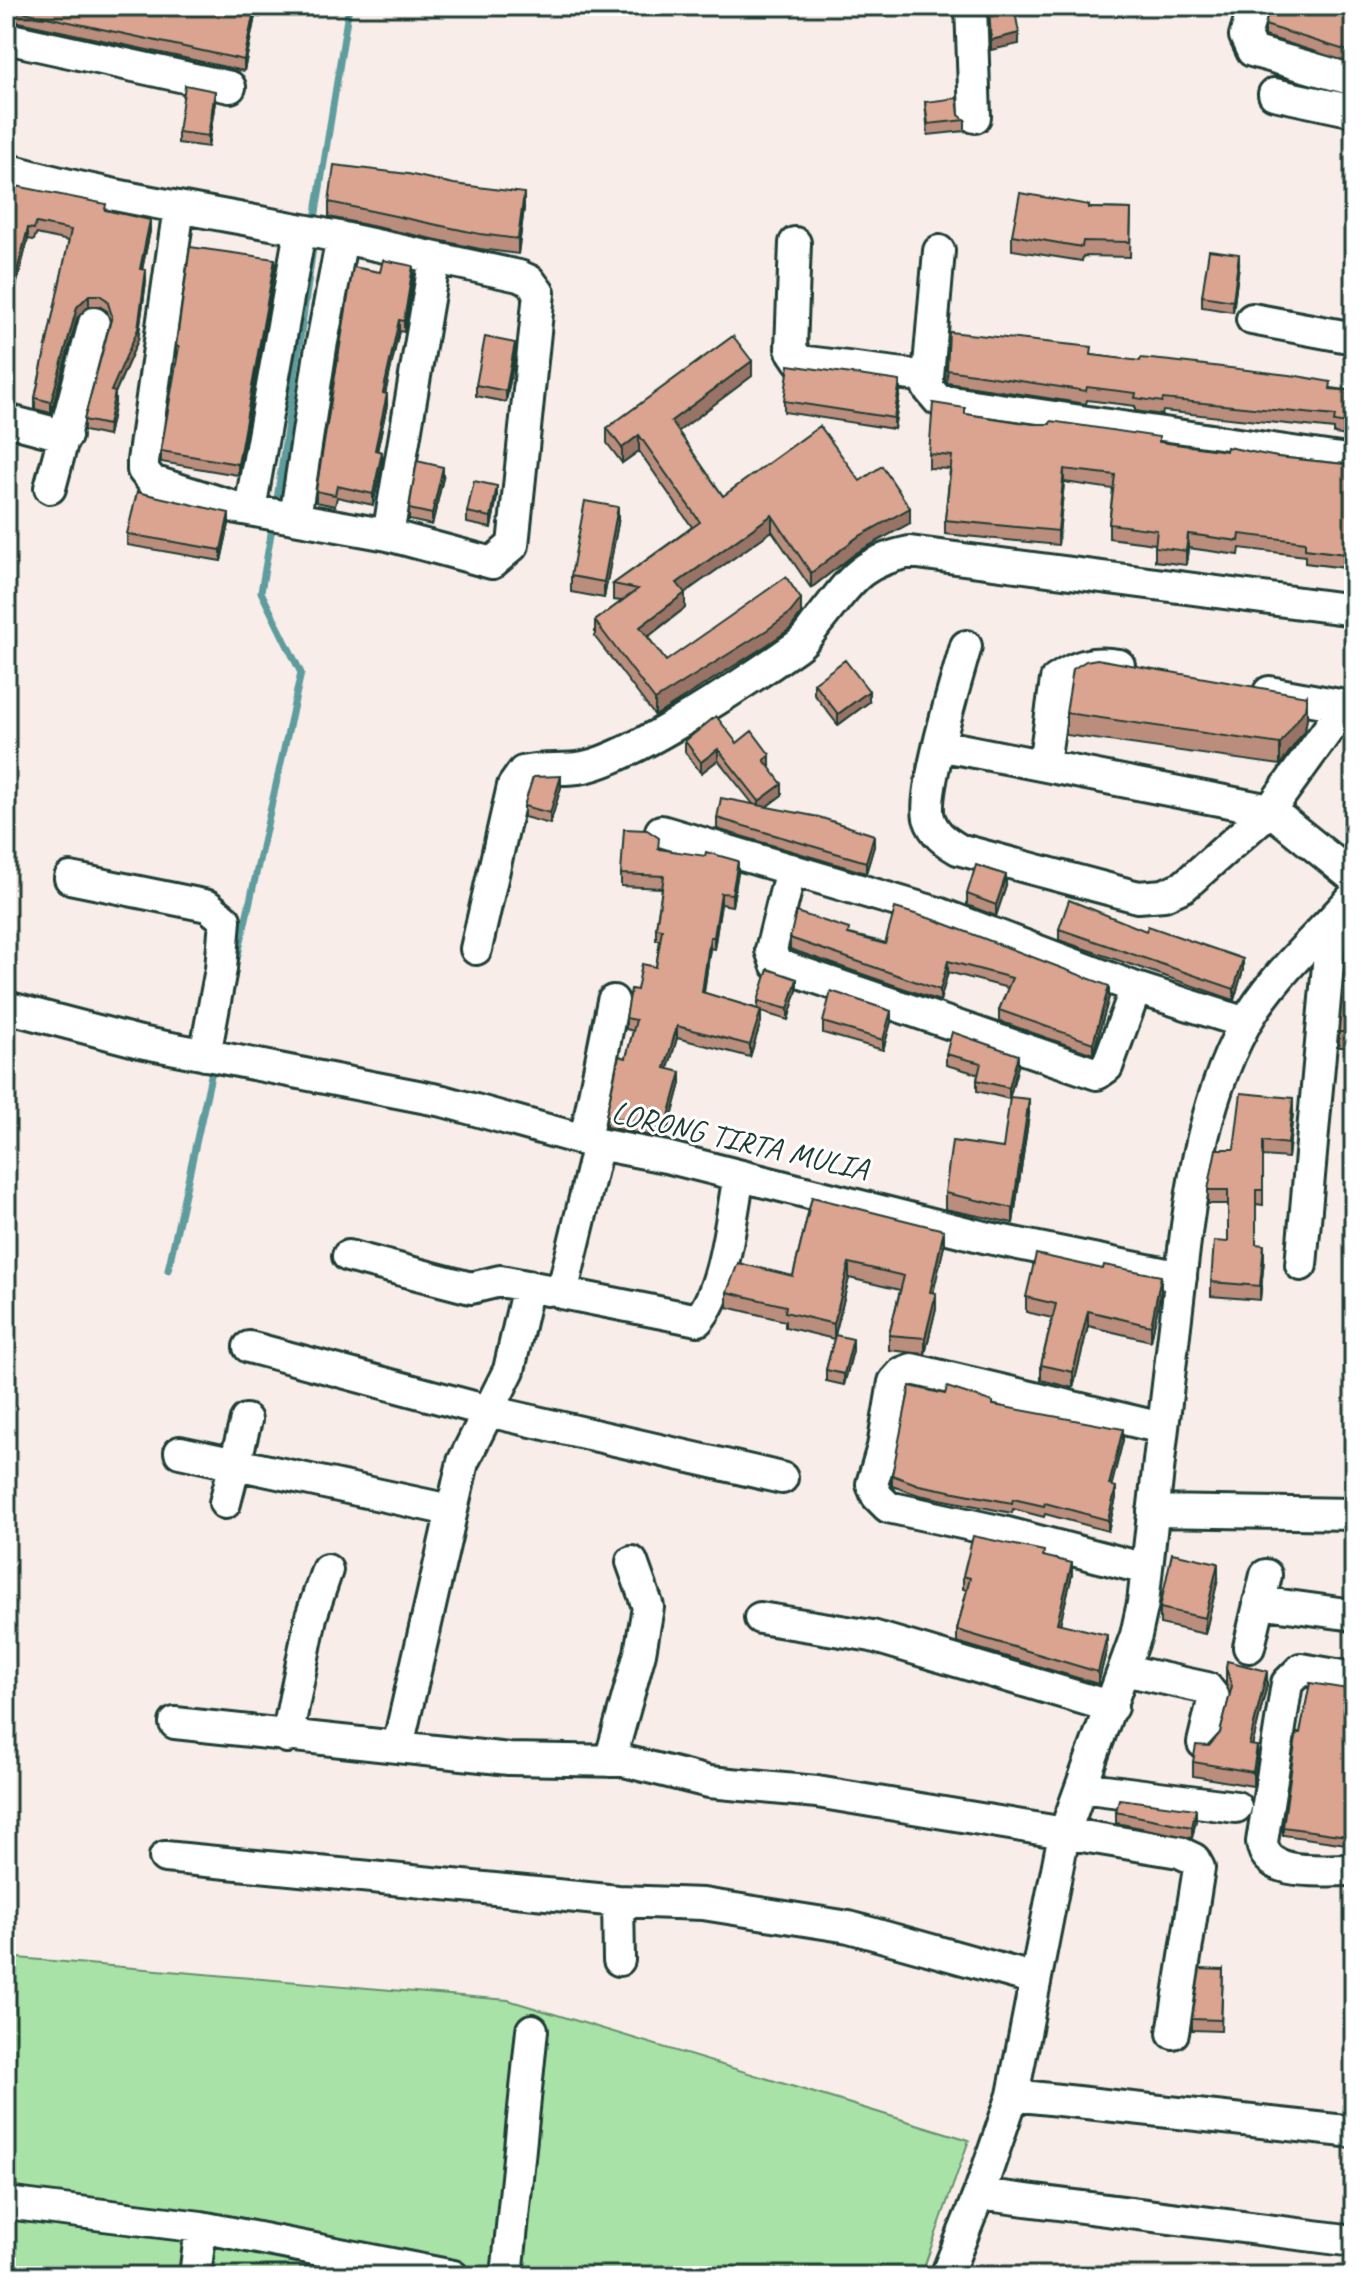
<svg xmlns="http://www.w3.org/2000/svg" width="1360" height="2282" font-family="Caveat,sans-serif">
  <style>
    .green { fill: #a9e2a7; stroke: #64906e; stroke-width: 2 }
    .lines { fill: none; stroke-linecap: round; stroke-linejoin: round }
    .stream { stroke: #5f9c9d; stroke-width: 7 }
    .minor-casing { stroke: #1f3d34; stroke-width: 36 }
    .minor { stroke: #fff; stroke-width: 30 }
    .wall { fill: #bb8d7c; stroke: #1f3d34; stroke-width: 2 }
    .shaded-wall { fill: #997365; stroke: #1f3d34; stroke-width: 2 }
    .building { fill: #daa490; stroke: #1f3d34; stroke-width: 2 }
    .labels { text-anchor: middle; stroke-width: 6; stroke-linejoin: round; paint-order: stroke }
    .street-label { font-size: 32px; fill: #1f3d34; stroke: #fff }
  </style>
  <rect width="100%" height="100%" fill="#f8ede9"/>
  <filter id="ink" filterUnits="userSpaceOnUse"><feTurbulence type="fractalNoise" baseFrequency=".0125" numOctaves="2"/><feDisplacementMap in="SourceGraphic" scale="16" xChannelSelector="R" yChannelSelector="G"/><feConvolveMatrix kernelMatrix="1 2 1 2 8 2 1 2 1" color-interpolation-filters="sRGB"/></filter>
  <g filter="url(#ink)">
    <!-- green -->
    <path class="green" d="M6,1957l502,43 461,140 -48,136h-915z"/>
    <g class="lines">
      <!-- stream -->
      <path class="stream" d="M314,225l35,-219
        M276,506l38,-265
        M235,968l66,-295 -40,-81 12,-70
        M168,1270l46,-208"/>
      <!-- minor casing -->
      <g class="minor-casing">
        <path id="minor" d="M971,6l4,111
          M1254,6l-9,30 7,15 102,29
          M6,38l224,49
          M1274,94l80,17
          M6,169c108,30 219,45 328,67 62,13 123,27 185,40l11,5 9,12 -26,252 -21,18 -104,-28 -150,-27 -86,-27 -9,-11v-9l36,-254
          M795,243l-4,106 8,12 129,16
          M939,251l-11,126v11l10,12 416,61
          M1252,319l102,19
          M6,420l60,16
          M50,488l44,-165
          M250,509l50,-278
          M295,518l26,-171 21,-109
          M388,535l47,-277
          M1269,692l76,14 -75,104 84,68
          M939,745l331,65 -86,76 -20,9 -26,2 -180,-48c-13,-8 -24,-15 -29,-31 -7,-27 28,-140 37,-172
          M1044,764l12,-84c22,-15 36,-19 63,-15
          M661,831l280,83 195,74 110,35
          M791,869l-20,81 5,14 321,110 10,-7 29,-79
          M70,878l138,28 17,14 -4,49 -16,86
          M476,949l37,-163 10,-14c22,-5 41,-1 61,-5 50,-10 168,-89 213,-121 8,-5 14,-15 20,-23 33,-40 39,-60 93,-71l444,58
          M6,1007l134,35 303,59 155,43 68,13 318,80 197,40
          M585,1140l28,-139
          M598,1144l-36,149 136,27c27,-30 33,-104 41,-144
          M348,1256l123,32 29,-7 48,9
          M1301,1265l31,-344
          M249,1347l239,64 294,67
          M180,1452l270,58
          M225,1503l21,-83
          M1153,1511l201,3
          M1146,1569l-143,-37 -115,-25 -11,-11 -5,-12 11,-37 11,-65 8,-9 10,-4 250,59
          M1259,1602l95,13
          M760,1618l112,18 240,71
          M1249,1647l17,-72
          M1124,1670l83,18 7,9 -11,46
          M1354,1678l-53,-9 -14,14 -25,159c4,37 64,27 92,28
          M175,1723l334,36 115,2 85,21 108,10 362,60 15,7 5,9 -26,165
          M287,1737l24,-120 16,-47
          M398,1746l65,-284 46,-92 19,-84
          M610,1761l30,-108 8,-46 -16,-45
          M1081,1787l155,20
          M165,1857l453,44 85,3 146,23 186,52
          M618,1901l1,59
          M1013,2095l341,37
          M979,2194l375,47
          M6,2203l195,24 252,49
          M195,2276l6,-49
          M507,2276l25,-246
          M946,2276l33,-82 34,-99 51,-261 72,-199 7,-32c10,-92 21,-185 32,-277 12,-101 20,-210 69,-300 27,-49 73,-88 110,-130"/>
      </g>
      <!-- minor -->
      <use href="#minor" class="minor"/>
    </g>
    <!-- wall -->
    <path class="wall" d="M6,6h257l-3,11 -5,-1 -11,55 -234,-51 -4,1z
      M1181,6h47l-1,5z
      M1354,6v58l-89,-28v-11z
      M215,102l-7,45 -30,-4v-11z
      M925,102l40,18v11l-37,4z
      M6,184l100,27 44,20 -8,38 4,12 -8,59 -23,53v10l-7,33 -24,-5v-11l26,-99 -3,-10 -8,-5h-10l-12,12 -26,95 -16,-4v-11l34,-157 -33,-7 -2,6 -6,-1 -17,67 -5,-1z
      M329,202l195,6 -6,46 -38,-5 -151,-32z
      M1089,208l42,1 -1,48 -47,-1 -1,5 -70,-11v-15z
      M1239,265l-6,47 -31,-5v-11z
      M275,270l-37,205 -77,-13v-11l17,-94h-2v-11z
      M380,272l33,5 -9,55 -5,-1 -14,62 2,12 -10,46 5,12 -9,42 -36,-8 -2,9 -19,-4v-11z
      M949,332l143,23 262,36v46l-20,-3v-5l-171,-18 -1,4 -27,-4v-5l-48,-6 -1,4 -139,-21z
      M515,354l-9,48 -30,-6v-11z
      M752,376l-74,55 45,65 137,-15 50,42 -54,30 -45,35 -39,-57 -88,62 1,15 -37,29 18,24 135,-47 -11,15 -23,16 -112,71 -60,-79v-16l27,-20 -9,-1v-16l79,-57 -53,-76 -17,12 -15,-20v-15z
      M900,392l-6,37 -110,-17v-11z
      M965,414l312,43 77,8v104l-49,-6v-7l-65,-8 -1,7 -51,-7 -2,17 -31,-4v-17l-46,-6v-14l4,-35 -49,-7 -6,63 -113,-11v-14l5,-51 -21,-1v-14z
      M443,478l-11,47 -23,-5v-11z
      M497,497l-6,31 -24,-5v-11z
      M618,523l-14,75 -33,-6v-16z
      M229,524l-8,37 -94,-16v-11z
      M814,683l55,19 -31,23 -24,-31z
      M1066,713l241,5 -2,12 -25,35 -214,-30z
      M685,741l52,2 33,23 -1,1 13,28 -16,12 108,39 -8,27 -149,-44v-11l36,-14 -35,-44 -17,13 -16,-21z
      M561,787l-11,37 -26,-7v-11z
      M659,849l79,24 -6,33 -11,-2 -7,45 -4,-1 -6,45 54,16v-8l39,-11 -9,30 -27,-8v9l-11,36 -73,-19 -9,31 13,14 -15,56 -60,-12v-11l20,-58 7,-27 -7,-2v-11l11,-28 19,-23 4,-27h-4v-12l6,-40 -41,-2v-12z
      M1006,886l-10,30 -29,-11v-11z
      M1354,923v124h-15v-15z
      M1059,929l184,41 -9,30 -175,-60z
      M849,934l260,63 -16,57 -94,-33v-11l9,-22 -60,-16 -8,29 -150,-52v-11z
      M823,1022h68l-8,28 -60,-17z
      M946,1054l72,12 -9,33 -32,-8v-11l1,-6 -32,-9z
      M1293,1113l-5,45 -25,-2v49l-7,-1v40l8,15 -4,41 -49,-4v-14l17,-40v-38h-20v-14l26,-41z
      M1029,1115l-16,108 -68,-14v-16l58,-45z
      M812,1197l132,49 -11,46 3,16 -11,46 -36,-4v-15l11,-45 -51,-12 -14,57 18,15 -9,35 -18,-4v-11l8,-31 -49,-12v-6l-58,-14v-15l66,-16z
      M1354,1232v69h-6l-1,-51h5z
      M1161,1291l-10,50 -63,-15 -15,62 -32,-8v-15l11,-47 -26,-6v-15z
      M993,1405l130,35 -12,46 5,12 -8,33 -63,-17 -1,3 -31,-8 -1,4 -93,-18 -27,-9v-11z
      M1044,1556l28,19 -12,49 47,24 -9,36 -141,-42v-12l10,-40 -4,-1v-13z
      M1218,1579l-13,55 -45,-10v-16z
      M1226,1668l41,17 -15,61 5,15 -4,25 -60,-10v-14l27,-29 10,-38 -4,-12z
      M1354,1690v113l-7,41 -64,-9v-8l17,-94z
      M1116,1812l80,8 -4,18 -76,-15z
      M1223,1970l-2,61 -29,-1v-11z
      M1354,2139v44h-5v-11z"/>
    <!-- shaded-wall -->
    <path class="shaded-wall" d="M255,6v10l-11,55v-11z
      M1019,33v11l-28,6v-10z
      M215,91v11l-7,45v-11z
      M524,193v15l-6,46v-15z
      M150,220v11l-10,49v-11z
      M28,228v11l-17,67v-11z
      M1239,254v11l-6,47v-11z
      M275,259v11l-37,205v-11z
      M413,266v11l-9,55v-11z
      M146,270v11l-8,59 -23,53v10l-7,33 3,-45z
      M89,295v11l-12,12 -26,95v-11l26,-95z
      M399,320v11l-16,73v-11z
      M515,343v11l-9,48v-11z
      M752,361v15l-81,61v-16z
      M900,381v11l-6,37v-11z
      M387,394v11l-12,56v-11z
      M639,435v16l-17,12v-15z
      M382,452v11l-9,42v-11z
      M443,467v11l-11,47v-11z
      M1064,469v13l-6,63v-14z
      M497,486v11l-6,31v-11z
      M618,507v16l-14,75v-16z
      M910,508v15l-54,30 -45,35v-15l45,-35z
      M229,513v11l-8,37v-11z
      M772,515v16l-95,67v-15z
      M1188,534v14l-2,17v-14z
      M685,593v15l-45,34v-15z
      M801,599v15l-11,15 -23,16 -112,71v-16z
      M869,691v11l-31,23v-11z
      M1307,696v22l-2,12 -25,35v-21z
      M718,749v11l-17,13v-11z
      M770,755v11l-6,5v-11z
      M561,776v11l-11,37v-11z
      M782,784v11l-23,17v-11z
      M874,835v11l-8,27v-11z
      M738,861v12l-6,33v-12z
      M1006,875v11l-10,30v-11z
      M721,893v11l-7,45v-12z
      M710,937v11l-8,56v-12z
      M1243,959v11l-9,30v-11z
      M948,961v11l-8,29v-11z
      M797,979v11l-9,30v-11z
      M1109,986v11l-16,57v-11z
      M761,1010v11l-11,36v-12z
      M891,1011v11l-8,28v-10z
      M677,1026v12l-12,41v-11z
      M1018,1055v11l-9,33v-11z
      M681,1072v11l-15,56v-12z
      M1293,1098v15l-5,45v-14z
      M1029,1099v16l-16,108v-15z
      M944,1230v16l-14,61v-15z
      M1264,1245v14l-4,41v-14z
      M849,1263v15l-15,61v-15z
      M1161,1276v15l-10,50v-15z
      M936,1293v15l-11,46v-16z
      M1088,1311v15l-15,62v-16z
      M853,1339v11l-9,35v-11z
      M1123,1429v11l-14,56v-11z
      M1116,1487v11l-8,33v-11z
      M1072,1563v12l-15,61v-13z
      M1218,1563v16l-13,55v-16z
      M1107,1635v13l-9,36v-12z
      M1267,1671v14l-18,74v-14z
      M1257,1746v15l-4,25v-14z
      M1354,1795v8l-7,41v-8z
      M1196,1809v11l-4,18v-11z"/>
    <!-- building -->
    <path class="building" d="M6,6h249l-11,54 -234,-51 -4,1z
      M989,6h25l5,27 -28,7z
      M1270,6h84v47l-89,-28z
      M185,85l30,6 -7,45 -30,-4z
      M957,98l2,17 6,5 -37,4 -3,-22z
      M334,165l74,9 46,10 70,9 -6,46 -38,-5 -151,-32z
      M6,184l100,20 -1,6 45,10 -10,49 6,1 -8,59 -27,62 4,1 -7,33 -24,-5 28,-104 -5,-16 -8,-5h-10l-12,12 -26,95 -16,-4 36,-168 -35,-7 -2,6 -6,-1 -17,67 -5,-1z
      M1020,193l69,12v3l42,1 -1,33 -47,-1 -1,6 -70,-12z
      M190,247l85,12 -37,205 -77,-13 18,-104 -3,-1z
      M1209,250l30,4 -6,47 -31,-5z
      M383,260l30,6 -9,55 -5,-1 -16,73 4,1 -12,56 7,2 -9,42 -36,-8 -2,9 -19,-4 37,-224 27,5z
      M949,332l143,15 -1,8 49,6 1,-3 30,3 126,15 34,6 -1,7 24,2v34l-20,-3 1,-6 -172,-17 -1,3 -27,-4 1,-5 -49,-6 -1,4 -139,-21z
      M733,336l19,25 -81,60 52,75 97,-70 40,55 22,-15 28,42 -54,30 -45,35 -39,-58 -95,68 8,10 -45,34 26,34 120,-84 15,22 -11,14 -23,17 -112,70 -60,-79 43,-32 -25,-5 87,-62 -61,-87 -17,13 -15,-20z
      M485,337l30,6 -9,48 -30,-6z
      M789,365l111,16 -6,37 -110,-17z
      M933,403l32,5v6l68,10h17l1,-3 108,16v5l67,9 1,-4 50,10 77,8v90l-49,-6v-7l-65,-8 -1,7 -51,-7 -2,17 -31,-4 2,-17 -48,-6 6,-49 -51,-6 -6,62 -113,-11 7,-64 -23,-2z
      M417,461l26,6 -11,47 -23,-5z
      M474,481l23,5 -6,31 -24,-5z
      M137,492l92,21 -8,37 -94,-16z
      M585,501l33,6 -14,75 -33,-6z
      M1097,659l210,37 -2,13 -25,35 -214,-31 7,-44 13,-8z
      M845,660l24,31 -31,23 -24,-31z
      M716,716l21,27 15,-12 18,24 -6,5 18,24 -23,17 -41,-52 -17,13 -16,-21z
      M561,776l-11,37 -26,-7 9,-29z
      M721,798l98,19 55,18 -8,27 -149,-44z
      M624,829l23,1 12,8 -1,11 47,7 1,-4 32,9 -6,33 -11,-1 -7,44h-4l-8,55 59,18 -11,35 -73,-19 -12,42 16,4 -15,55 -60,-11 13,-60 7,2 10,-38 -10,-2 5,-29 6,1 5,-26 14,3 6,-38 -6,-1 8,-52 -43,-2z
      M976,865l30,10 -10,30 -29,-11z
      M1069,900l77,31 2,-5 95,33 -9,30 -175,-60z
      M895,908l40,12 174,66 -16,57 -94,-33 13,-32 -64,-17 -8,29 -150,-52 6,-26 53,17 -1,5 37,10z
      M1349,923h5v109h-15z
      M768,969l29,10 -9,30 -30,-8z
      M831,991l60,20 -8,29 -60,-18z
      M952,1032l66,23 -9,33 -32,-8 4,-17 -35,-9z
      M1241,1093l52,5 -5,46 -25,-3v49h-7v54l8,1 -4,41 -49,-4 3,-41 14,1v-52h-20l8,-41h18z
      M1010,1097l19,2 -16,109 -68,-15 7,-52 51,7z
      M812,1197l132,33 -14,62 6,1 -11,45 -36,-3 15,-59 -55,-13 -15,61 -49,-12 1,-6 -59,-14 11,-29 55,13z
      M1354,1232v58h-6l-1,-40h5z
      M1036,1254l67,15 1,-4 57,11 -10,50 -63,-15 -15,61 -32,-7 15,-61 -30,-7z
      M835,1335l18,4 -9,35 -18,-4z
      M910,1386l35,8 2,-7 46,15v3l130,24 -14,56 7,2 -8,33 -63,-17 -1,3 -31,-7 -1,4 -93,-18 -27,-10z
      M973,1536l71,15 -1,5 29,7 -15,60 50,12 -9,37 -141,-42 13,-52 -7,-2z
      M1172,1553l46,10 -13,55 -45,-10z
      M1227,1661l40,10 -18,74 8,1 -4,26 -60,-10 3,-17 13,1 11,-13 12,-47 -6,-18z
      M1310,1683l44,7v105l-7,41 -64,-9 12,-84 2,-10h3z
      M1119,1799l77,10 -4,18 -76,-15z
      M1200,1969l23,1 -2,50 -29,-1z
      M1352,2139h2v33h-5z"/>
  </g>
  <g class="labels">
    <!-- street labels -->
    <g class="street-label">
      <text transform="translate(740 1140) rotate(13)" y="11">LORONG TIRTA MULIA</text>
    </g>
  </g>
  <!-- margin -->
  <rect width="1360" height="2282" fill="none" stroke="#fff" stroke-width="32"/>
  <rect x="16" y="16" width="1328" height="2250" fill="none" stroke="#1f3d34" stroke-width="3" filter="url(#ink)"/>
</svg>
